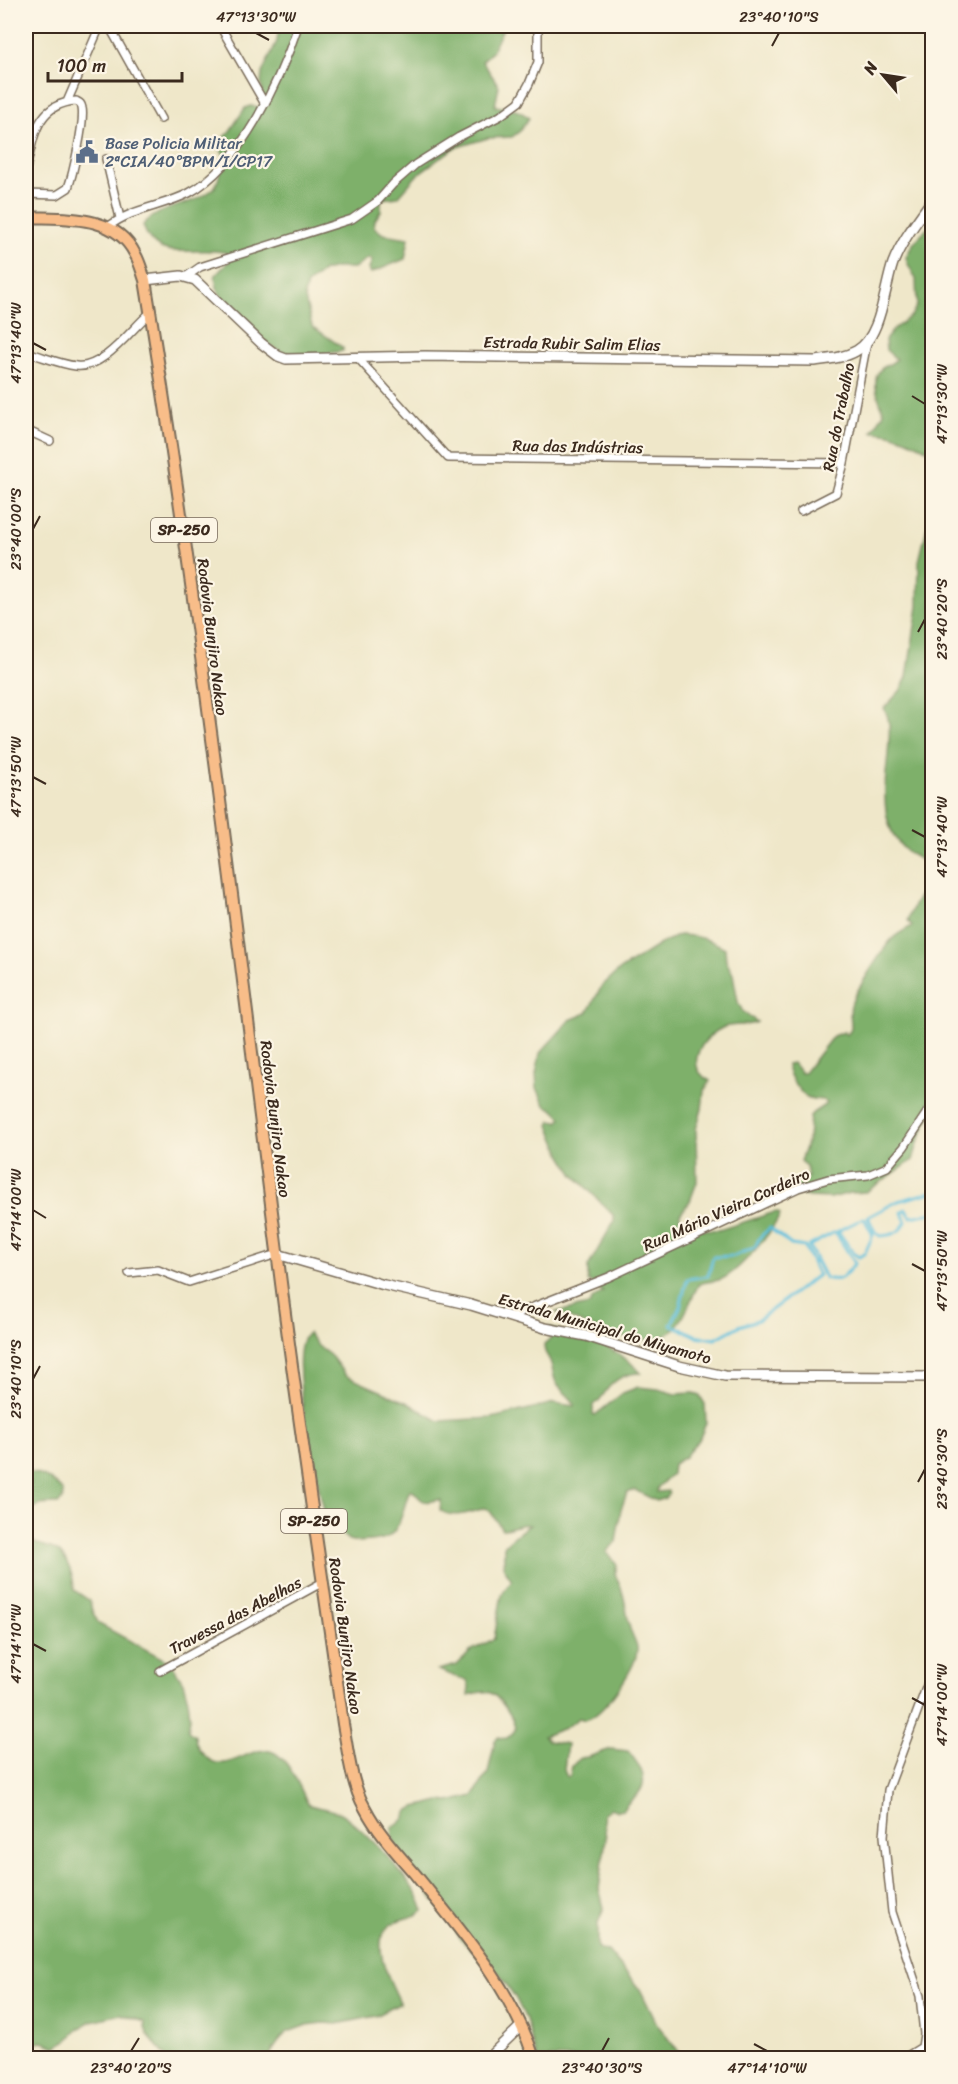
<svg xmlns="http://www.w3.org/2000/svg" width="958" height="2084" font-family="Sriracha,sans-serif">
  <style>
    .forest { fill: #7eb06a; stroke: #5c6d44; stroke-width: 1.5 }
    .lines { fill: none; stroke-linecap: round; stroke-linejoin: round }
    .stream { stroke: #5fc0dd; stroke-width: 3 }
    .minor-casing { stroke: #7a6c5a; stroke-width: 10 }
    .tertiary-casing { stroke: #7a6c5a; stroke-width: 12 }
    .primary-casing { stroke: #7a6c5a; stroke-width: 14 }
    .minor { stroke: #fff; stroke-width: 7 }
    .tertiary { stroke: #fff; stroke-width: 9 }
    .primary { stroke: #f8bd89; stroke-width: 10 }
    .ticks { fill: none; stroke: #3b2a1e; stroke-width: 2 }
    .labels { text-anchor: middle; stroke-width: 4.5; stroke-linejoin: round; paint-order: stroke }
    .shield { fill: #fcf5e5; stroke: #75675a; stroke-width: 1.5 }
    .shield-label { font-size: 15px; font-weight: bold; fill: #3b2a1e }
    .service-label { font-size: 16px; fill: #4e5e75; stroke: #fcf5e5; text-anchor: start }
    .street-label { font-size: 16px; fill: #3b2a1e; stroke: #fcf5e5 }
    .neatline { fill: none; stroke: #3b2a1e; stroke-width: 2 }
    .ticks-label { font-size: 15px; text-anchor: middle; fill: #3b2a1e }
  </style>
  <rect width="100%" height="100%" fill="#fcf5e5"/>
  <filter id="ink" filterUnits="userSpaceOnUse"><feTurbulence type="fractalNoise" baseFrequency=".0167" numOctaves="2"/><feDisplacementMap in="SourceGraphic" scale="12" xChannelSelector="R" yChannelSelector="G"/><feConvolveMatrix kernelMatrix="1 2 1 2 8 2 1 2 1" color-interpolation-filters="sRGB"/></filter>
  <filter id="wash" filterUnits="userSpaceOnUse"><feTurbulence type="fractalNoise" baseFrequency=".008" numOctaves="4" result="noise"/><feDisplacementMap in="SourceGraphic" scale="24" xChannelSelector="R" yChannelSelector="G"/><feGaussianBlur stdDeviation="1.35" result="paint"/><feColorMatrix in="noise" values="0 0 0 0 0 0 0 0 0 0 0 0 0 0 0 0 0 1.4 0 .05"/><feComposite in="paint" operator="in"/></filter>
  <g filter="url(#wash)">
    <rect width="100%" height="100%" fill="#efe7c9"/>
    <!-- forest -->
    <path class="forest" d="M279,26h225l-12,26 -10,9 17,25 -4,20c13,2 24,3 34,12l-9,13 -8,6 -24,1 -34,10 -36,26 -20,23 -17,2v12l-6,9 -1,7 9,7 26,4 -4,21 -34,14 -2,-4 3,-9 -4,-2 -14,10h-18l-12,3 -17,13 -3,11 8,31 31,22v3c-15,2 -33,6 -48,4 -25,-2 -68,-42 -77,-65 -2,-4 -2,-10 -3,-14l14,-15 -2,-8c-32,-9 -71,14 -84,-28 18,-21 51,-18 71,-37 7,-8 4,-20 12,-31l-7,-10 1,-6 10,-10 15,-23 5,-2 10,1 4,-4 -3,-19 1,-11 15,-32z
      M932,223v229c-17,-9 -40,-21 -60,-20l12,-19c-4,-12 -14,-31 -4,-43 4,-5 12,-5 16,-11l-10,-9 -1,-10 10,-12 16,-12 6,-11 -1,-26 -8,-15 -2,-7 7,-13z
      M932,507v604l-13,29 -6,20 -47,32 -16,1 -19,5 -22,-1 -17,-5h-12l18,-14 10,-1 -2,-11 -6,-5 8,-22 2,-23c4,-6 12,-7 16,-13l-3,-3c-7,-1 -14,0 -19,-5 -7,-6 -17,-22 -17,-31l6,-1 8,10h3l29,-37 11,-4 2,3c11,-7 0,-19 6,-33 5,-12 32,-55 40,-63 6,-6 13,-9 20,-13l-4,-6c3,-18 29,-39 19,-58 -49,-17 -44,-65 -39,-108 1,-15 4,-32 -4,-46l16,-17 7,-14 11,-71 1,-45z
      M679,935c17,0 32,5 46,13l1,13 7,13 5,28 5,10 14,10c-9,5 -22,1 -33,5 -21,9 -42,39 -14,54l-6,10 -2,18 -6,20 1,53 -7,19 -10,13 -1,19 22,-4 18,1 53,-17 5,-1 3,2c-7,18 -41,57 -58,65 -5,2 -17,3 -23,5 -9,15 -14,37 -28,48 -27,22 -88,-8 -115,-20l33,-7 4,-6 10,-7 -15,-11v-14l26,-46v-5l-40,-41 -12,-19 -13,-31 2,-4 7,1 4,-4 -8,-8 -9,-5 -8,-17 -1,-14 4,-21 30,-33 17,-7 15,-27 16,-15 44,-28z
      M550,1327l29,12 27,7 23,15 12,12c-12,0 -24,5 -32,14 -7,8 -6,12 -16,19v8l2,1 28,-22 15,-6 20,2 17,5 19,-1 6,3 5,8 1,19 -7,17 -7,7 -7,10 -12,7 -1,10 -14,13 -1,5 11,-1 1,3 -4,4 -9,3 -21,-11 -8,3 -6,16 -5,33 -10,10 11,13 -2,10c10,16 11,36 15,54 2,6 6,12 7,18 2,18 -30,61 -45,70 -5,3 -8,3 -13,1l-14,10 -22,8 5,5 19,3 -3,26 3,7 3,-1 2,-10 8,-8 8,-1 23,-8 17,2c8,10 22,26 12,40 -5,8 -13,10 -17,19l-5,1 -8,-3 -7,7 3,23 -7,51 5,19 -6,15v24l2,3 8,1 33,40 16,33 26,34h-146l-11,-39 -11,-22 -15,-22 -37,-33 -68,-97 -3,-9 1,-9 11,-8 4,-8 7,-4 25,-6 9,1 24,-6 15,-23 7,-33 4,-3c8,4 11,-1 16,-7 1,-10 -17,-36 -27,-38 -6,-1 -14,2 -20,3l1,-9 -2,-5 -29,-11 19,-5 15,-15 22,-11 8,-45 10,-14 -8,-12v-22c6,-7 19,-17 26,-21 -10,-3 -17,4 -28,4l-12,-18 -5,-3c-13,4 -32,12 -45,2l1,-10c-7,-1 -14,4 -19,0 -4,-3 -7,-8 -11,-10l-2,2c-5,13 -8,36 -20,44 -6,5 -36,8 -42,3 -3,-3 -5,-8 -9,-12 -4,-4 -9,-7 -13,-13 -7,-28 -41,-165 -17,-181l10,13 13,10 15,20 60,26 33,19 53,-3 62,-15 20,3 1,-1c-4,-8 -10,-11 -16,-18 -7,-8 -5,-17 -9,-26 -4,-8 -6,-8 -6,-17l9,-8z
      M26,1472c15,1 27,8 37,19v8l-5,5c-17,0 -22,-1 -32,13z
      M26,1539c8,5 18,6 27,10 14,5 21,28 21,41l16,11 2,10 7,13 72,39 12,19 5,18 2,17 -2,14 7,5c0,6 3,12 7,17 23,29 50,-14 73,0 16,10 25,35 33,51 10,5 22,4 32,9 19,10 83,78 83,98 -9,8 -25,7 -34,15 -20,17 2,57 10,74v4l-23,12 -39,8 -13,-1 -17,2 -19,7 -7,6 -13,20h-101c-7,-12 -24,-21 -22,-36l-24,-8 -29,7 -14,8 -9,10 -13,8 -13,-5 -17,2z"/>
    <g class="lines">
      <!-- stream -->
      <path class="stream" d="M932,1192l-34,9 -30,16 7,15 5,4c14,-1 19,-3 26,-14l-4,-10 4,-3 5,8 21,-4
        M864,1218l9,17 -8,18 -6,4 -5,-3 -16,-23z
        M770,1228l21,17 14,2 13,28 -60,45 -19,6 -24,13 -18,-3 -26,-11 9,-18 7,-28 21,-3 5,-19 21,-1 21,-9 5,-10z
        M835,1232l20,31c-11,12 -12,20 -30,15l-16,-32z"/>
    </g>
  </g>
  <g filter="url(#ink)">
    <g class="lines">
      <!-- minor casing -->
      <g class="minor-casing">
        <path id="minor" d="M109,26l52,93
          M220,26l45,78
          M67,102l33,-76
          M106,159l14,59
          M26,169c8,-32 10,-65 50,-68 4,2 5,2 6,7 3,13 -9,66 -14,80l-11,7 -31,-1
          M108,227c24,-19 54,-20 81,-34 52,-28 91,-113 109,-167
          M187,276l13,-9 152,-48 26,-18 15,-17 23,-20 43,-27 41,-21 19,-14 10,-18 9,-22v-36
          M26,352c16,4 33,12 50,14 27,4 55,-37 74,-53
          M357,357l91,101 396,5
          M26,430l24,11
          M801,511l35,-18 8,-30 23,-121
          M129,1273l29,-3 31,12 88,-28
          M508,1317l101,-40 189,-89 30,-9 40,-4 19,-8 17,-20 28,-42
          M160,1671l163,-89
          M904,2058l18,-11 2,-13 -4,-38 -28,-84 -8,-76 4,-46 44,-118"/>
      </g>
      <!-- tertiary casing -->
      <g class="tertiary-casing">
        <path id="tertiary" d="M145,280l36,-4 14,4 66,63 17,13 8,3 139,-3 390,5c14,-2 29,-3 41,-10 25,-13 28,-62 37,-88 9,-23 25,-43 39,-63
          M277,1254l107,31 87,20 74,23 41,8 93,30 46,10 207,1
          M488,2058l33,-32"/>
      </g>
      <!-- primary casing -->
      <g class="primary-casing">
        <path id="primary" d="M26,217c37,2 89,-4 109,37 5,8 7,18 10,26 54,328 92,658 134,987 19,153 43,305 64,457 5,27 8,60 22,84 13,25 32,45 50,66 46,57 96,113 119,184"/>
      </g>
      <!-- minor -->
      <use href="#minor" class="minor"/>
      <!-- tertiary -->
      <use href="#tertiary" class="tertiary"/>
      <!-- primary -->
      <use href="#primary" class="primary"/>
    </g>
  </g>
  <!-- ticks -->
  <path class="ticks" d="M256,33l13,7M772,46l7,-13M33,343l13,7M912,396l13,8M33,529l7,-13M918,632l7,-13M33,777l13,7M912,830l13,7M33,1210l13,8M912,1264l13,7M33,1379l7,-13M918,1482l7,-13M33,1644l13,7M912,1698l13,7M754,2044l13,7M131,2051l8,-13M602,2051l7,-13"/>
  <!-- icons -->
  <defs>
    <g id="civic-bare" transform="scale(1.8)"><path d="M-.6-6.5H3V-4.5H.6V-3L4-1V1h2V6H-6V1h2V-1L-.6-3ZM-1.2 2.5V6h2.4V2.5Z" fill="#5c6f8a" stroke="#fcf5e5" stroke-width="2.5" paint-order="stroke"/></g>
  </defs>
  <g fill-rule="evenodd">
    <use href="#civic-bare" x="87" y="152"/>
  </g>
  <g class="labels">
    <!-- shield labels -->
    <g class="shield">
      <rect x="151" y="518" width="66" height="24" rx="4.5"/>
      <rect x="281" y="1509" width="66" height="24" rx="4.5"/>
    </g>
    <g class="shield-label">
      <text x="184" y="535">SP-250</text>
      <text x="314" y="1526">SP-250</text>
    </g>
    <!-- service labels -->
    <g class="service-label">
      <text x="105" y="149">Base Policia Militar<tspan x="105" dy="18">2ªCIA/40°BPM/I/CP17</tspan></text>
    </g>
    <!-- street labels -->
    <g class="street-label">
      <text transform="translate(572 343) rotate(1)" y="6">Estrada Rubir Salim Elias</text>
      <text transform="translate(838 417) rotate(-79)" y="6">Rua do Trabalho</text>
      <text transform="translate(578 446) rotate(1)" y="6">Rua das Indústrias</text>
      <text transform="translate(213 637) rotate(83)" y="6">Rodovia Bunjiro Nakao</text>
      <text transform="translate(276 1119) rotate(83)" y="6">Rodovia Bunjiro Nakao</text>
      <text transform="translate(726 1209) rotate(-24)" y="6">Rua Mário Vieira Cordeiro</text>
      <text transform="translate(605 1328) rotate(16)" y="6">Estrada Municipal do Miyamoto</text>
      <text transform="translate(235 1615) rotate(-28)" y="6">Travessa das Abelhas</text>
      <text transform="translate(346 1636) rotate(82)" y="6">Rodovia Bunjiro Nakao</text>
    </g>
  </g>
  <!-- margin -->
  <rect width="958" height="2084" fill="none" stroke="#fcf5e5" stroke-width="66"/>
  <!-- north arrow -->
  <g transform="translate(883 75) rotate(299)" stroke="#fcf5e5" stroke-width="4.5" paint-order="stroke">
  <path d="M0-4.5L10 22L0 15L-10 22Z" fill="#3b2a1e"/>
  <text y="-9" font-size="16" font-weight="bold" text-anchor="middle" fill="#3b2a1e">N</text>
  </g>
  <!-- scale -->
  <path d="M48 72v9h134v-9" fill="none" stroke="#3b2a1e" stroke-width="3"/>
  <text x="57" y="72" font-size="18" fill="#3b2a1e" stroke="#fcf5e5" stroke-width="4.5" paint-order="stroke">100 m</text>
  <rect x="33" y="33" width="892" height="2018" class="neatline"/>
  <g class="ticks-label">
    <text x="256" y="22">47°13'30"W</text>
    <text x="779" y="22">23°40'10"S</text>
    <text transform="translate(16 343) rotate(-90)" y="5">47°13'40"W</text>
    <text transform="translate(942 404) rotate(-90)" y="5">47°13'30"W</text>
    <text transform="translate(16 529) rotate(-90)" y="5">23°40'00"S</text>
    <text transform="translate(942 619) rotate(-90)" y="5">23°40'20"S</text>
    <text transform="translate(16 777) rotate(-90)" y="5">47°13'50"W</text>
    <text transform="translate(942 837) rotate(-90)" y="5">47°13'40"W</text>
    <text transform="translate(16 1210) rotate(-90)" y="5">47°14'00"W</text>
    <text transform="translate(942 1271) rotate(-90)" y="5">47°13'50"W</text>
    <text transform="translate(16 1379) rotate(-90)" y="5">23°40'10"S</text>
    <text transform="translate(942 1469) rotate(-90)" y="5">23°40'30"S</text>
    <text transform="translate(16 1644) rotate(-90)" y="5">47°14'10"W</text>
    <text transform="translate(942 1705) rotate(-90)" y="5">47°14'00"W</text>
    <text x="131" y="2073">23°40'20"S</text>
    <text x="602" y="2073">23°40'30"S</text>
    <text x="767" y="2073">47°14'10"W</text>
  </g>
</svg>
